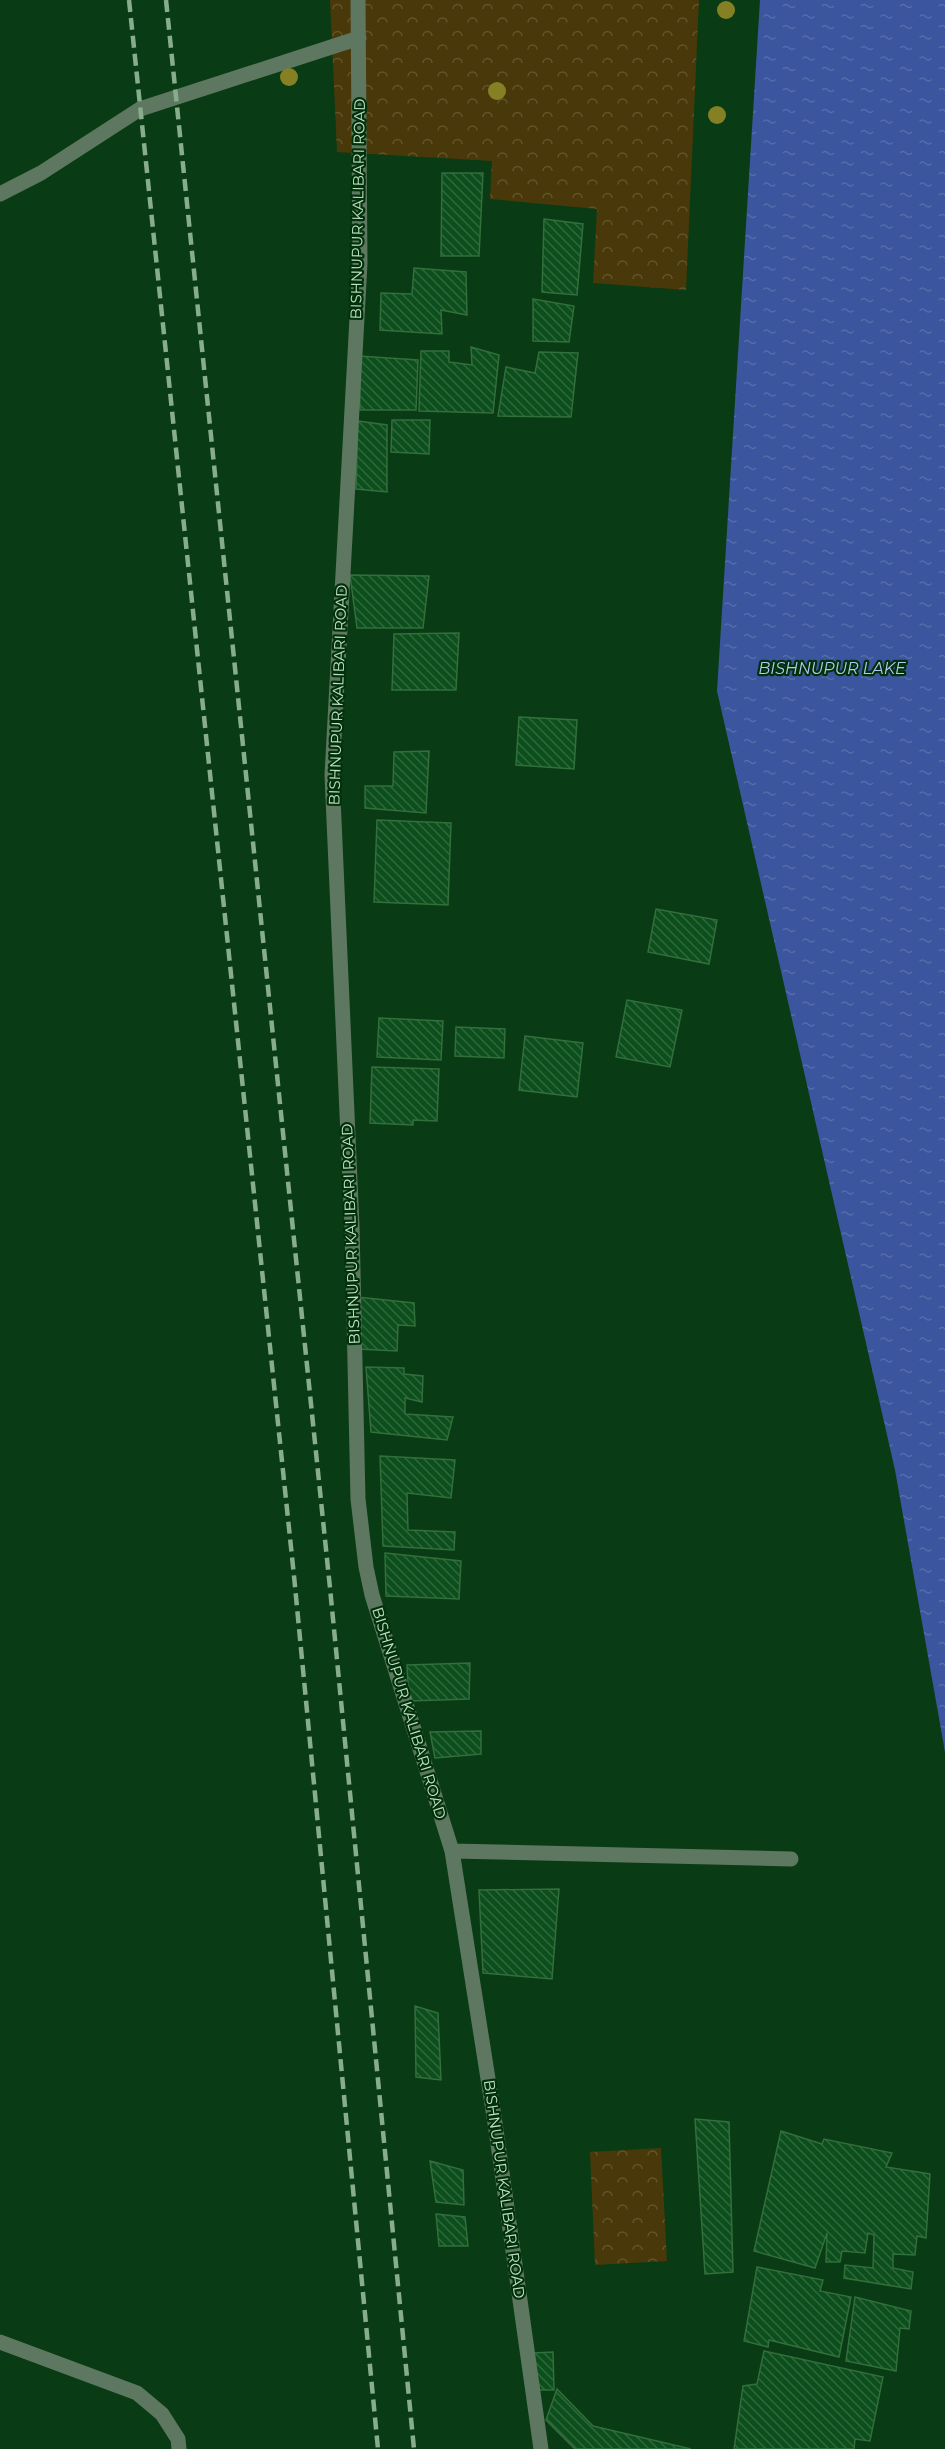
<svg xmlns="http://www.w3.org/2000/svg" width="945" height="2449" font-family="Montserrat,sans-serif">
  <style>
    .park { fill: url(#park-crowns) }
    .water { fill: url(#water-ripples) }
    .building { fill: url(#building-back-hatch); stroke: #326f3b; stroke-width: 1.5 }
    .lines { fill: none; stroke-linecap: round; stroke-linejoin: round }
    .minor { stroke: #5e7760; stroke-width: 15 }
    .rail { stroke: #88ad8c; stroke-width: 4.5; stroke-dasharray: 12 6; stroke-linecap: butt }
    .tree { fill: #858024 }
    .labels { text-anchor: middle; stroke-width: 4.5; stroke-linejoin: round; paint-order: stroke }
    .street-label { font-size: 15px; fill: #c3e2c5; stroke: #00310a }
    .water-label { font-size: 16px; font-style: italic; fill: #b6c8f1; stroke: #00310a }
  </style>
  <defs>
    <pattern id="park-crowns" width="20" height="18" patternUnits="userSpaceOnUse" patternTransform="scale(1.5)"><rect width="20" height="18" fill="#493809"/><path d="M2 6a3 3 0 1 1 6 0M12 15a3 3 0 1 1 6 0" fill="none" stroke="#62542b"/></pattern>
    <pattern id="water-ripples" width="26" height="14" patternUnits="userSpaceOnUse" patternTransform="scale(1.5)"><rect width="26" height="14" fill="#3b559e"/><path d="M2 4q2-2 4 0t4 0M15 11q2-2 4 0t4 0" fill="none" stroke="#566daa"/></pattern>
    <pattern id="building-back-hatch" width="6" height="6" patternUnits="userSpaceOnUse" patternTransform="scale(1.5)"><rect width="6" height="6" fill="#0c4f1c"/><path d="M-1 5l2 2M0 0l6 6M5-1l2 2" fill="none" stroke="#2e683c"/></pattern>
  </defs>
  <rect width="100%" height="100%" fill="#093b14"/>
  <!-- park -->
  <path class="park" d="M330,0h369l-13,290 -93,-7 4,-74 -107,-10 2,-38 -155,-9z
    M661,2148l6,113 -72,4 -5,-113z"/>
  <!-- water -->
  <path class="water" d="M760,0h185v1752l-50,-282 -178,-779z"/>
  <!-- building -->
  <path class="building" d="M442,173h41l-4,83h-38z
    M544,219l39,5 -6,71 -35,-3z
    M414,268l52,4 1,43 -26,-5 1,24 -62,-4 1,-37 31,1z
    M533,299l41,7 -5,36 -36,-1z
    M471,347l28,8 -6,58 -74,-2 2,-60h28v11l23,3z
    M539,352l39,1 -7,64 -73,-1 8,-49 29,6z
    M359,356l59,4 -2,50h-56z
    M392,420h38l-1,34 -38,-2z
    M358,421l29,4v67l-31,-3z
    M350,575l79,1 -6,52h-66z
    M459,633l-3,57h-64l2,-56z
    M519,717l58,3 -3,49 -58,-4z
    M429,751l-3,62 -61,-5v-22h28l1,-34z
    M377,820l74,3 -3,82 -74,-3z
    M656,909l61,11 -8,44 -61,-12z
    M627,1000l55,10 -12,57 -54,-10z
    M379,1018l64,3 -2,39 -64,-3z
    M456,1027l49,2 -1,29 -49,-2z
    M525,1036l58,7 -6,54 -58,-7z
    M372,1067l67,2 -2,52 -24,-1v5l-43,-2z
    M357,1297l57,6 1,23 -17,-1 -1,26 -40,-2z
    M366,1367l38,1v6l19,2 -1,26 -17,-4v16l48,3 -6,23 -76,-8z
    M380,1456l75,4 -4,38 -44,-5 1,37 47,2 -1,18 -71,-4z
    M385,1553l76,8 -2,38 -73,-3z
    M470,1663l-1,36 -60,2 -2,-36z
    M481,1731v23l-46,4 -5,-26z
    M559,1889l-7,90 -69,-6 -4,-83z
    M415,2006l23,7 3,67 -25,-3z
    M695,2119l34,3 4,150 -28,2z
    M781,2131l41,13 2,-5 68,14 -6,14 44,7 -4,64 -9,-2 -2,19 -22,-1v14l20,4 -2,17 -67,-11 1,-13 28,3 1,-33 -6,-2 -3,20 -23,-2 -2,11h-14l1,-29 -12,35 -61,-17z
    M430,2161l33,9 1,35 -28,-3z
    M436,2214l29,3 3,29h-29z
    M757,2267l66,13 -3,11 31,6 -12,60 -70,-17 -1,7 -24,-6z
    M855,2297l56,14 -2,18 -9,-1 -4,43 -50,-10z
    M764,2351l119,26 -13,64 -15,-2 -1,10h-120l9,-63 14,-2z
    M553,2352l1,38h-18l-2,-37z
    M557,2389l36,37 98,23h-116l-29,-29z"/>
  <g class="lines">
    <!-- minor -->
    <path class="minor" d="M358,0l2,263 -28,512 20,451 6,273 8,68 6,28 80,256 43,272 46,326
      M0,194l41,-21 99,-64 219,-71
      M452,1851l339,8
      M0,2342l137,51 25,21 16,25 1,10"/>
    <!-- rail -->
    <path class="rail" d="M129,0l165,1576 84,873
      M166,0l164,1588 84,861"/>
  </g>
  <!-- trees -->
  <g class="tree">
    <circle cx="726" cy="10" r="9"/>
    <circle cx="289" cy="77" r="9"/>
    <circle cx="497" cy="91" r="9"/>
    <circle cx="717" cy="115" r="9"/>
  </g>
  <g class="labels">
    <!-- street labels -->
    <g class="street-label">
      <text transform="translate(358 209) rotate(-89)" y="5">BISHNUPUR KALIBARI ROAD</text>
      <text transform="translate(338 695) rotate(-88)" y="5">BISHNUPUR KALIBARI ROAD</text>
      <text transform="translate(351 1234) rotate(-92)" y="5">BISHNUPUR KALIBARI ROAD</text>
      <text transform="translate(409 1713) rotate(73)" y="5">BISHNUPUR KALIBARI ROAD</text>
      <text transform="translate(504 2189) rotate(82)" y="5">BISHNUPUR KALIBARI ROAD</text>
    </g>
    <!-- water labels -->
    <g class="water-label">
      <text x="832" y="674">BISHNUPUR LAKE</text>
    </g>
  </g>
</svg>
